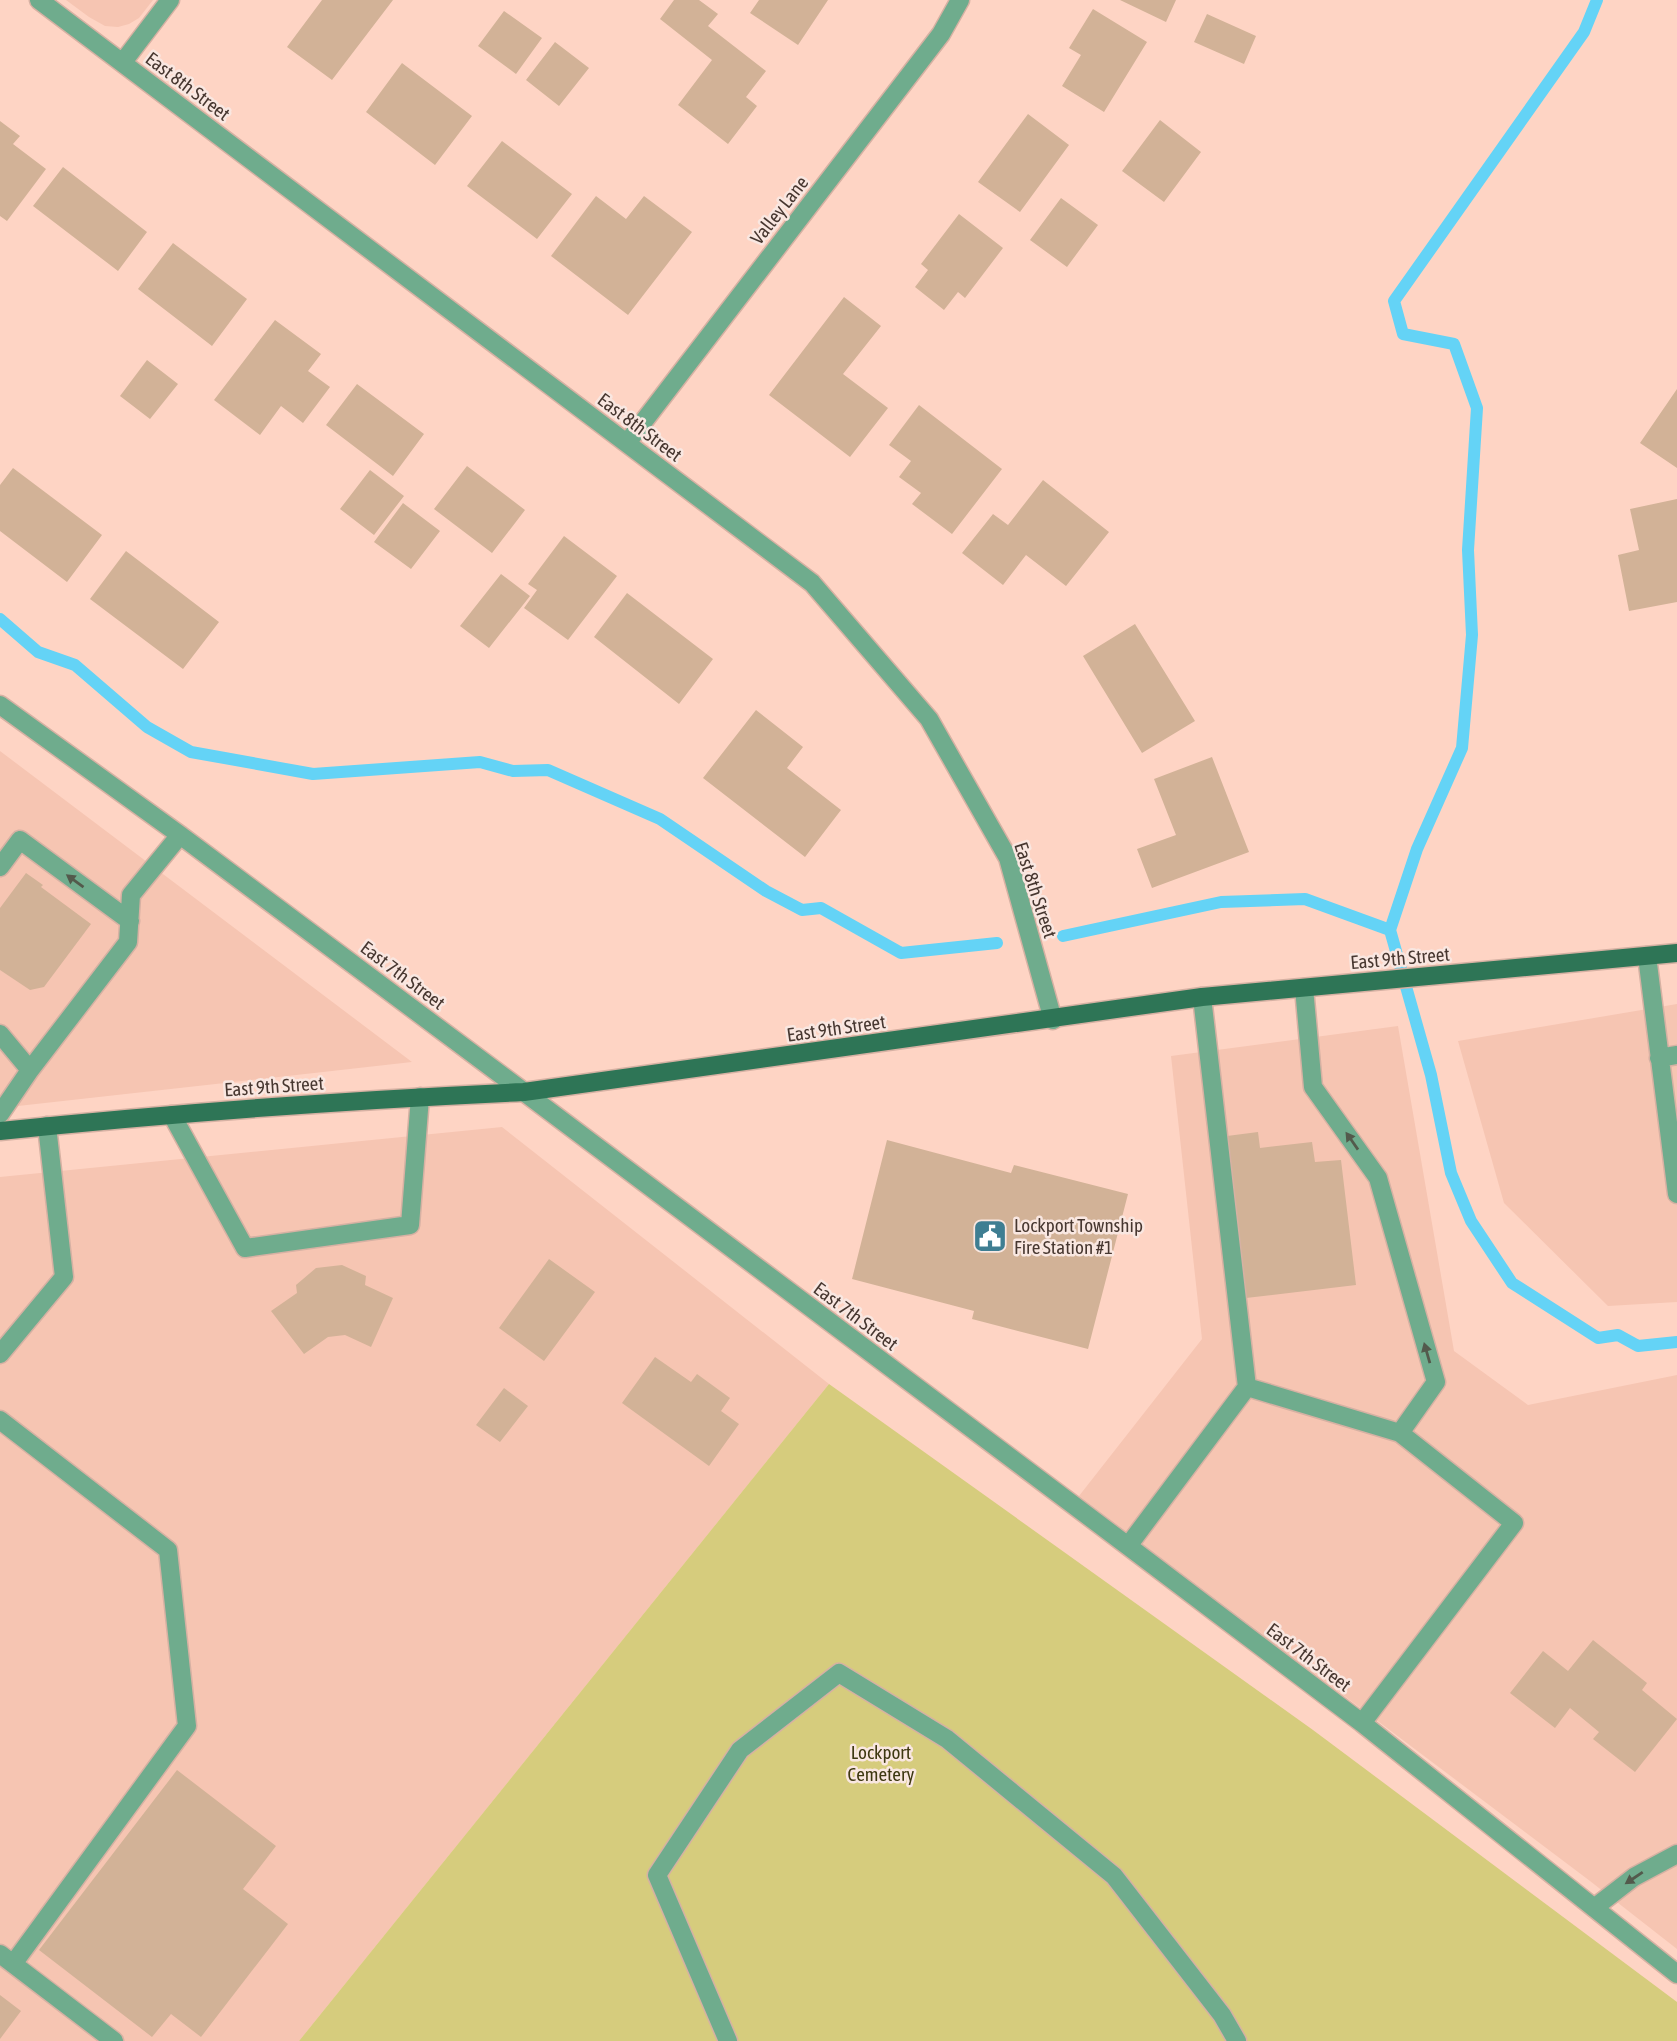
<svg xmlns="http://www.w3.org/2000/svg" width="1677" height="2041" font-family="'Asap Condensed',sans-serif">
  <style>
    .built { fill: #f6c5b2 }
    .green { fill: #d6cc7d }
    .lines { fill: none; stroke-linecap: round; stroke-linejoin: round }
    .stream { stroke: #64d3f6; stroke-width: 12 }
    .building { fill: #d2b297 }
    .minor-casing { stroke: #d6b1a3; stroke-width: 21 }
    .major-casing { stroke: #d6b1a3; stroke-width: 21 }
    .minor { stroke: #6fac8d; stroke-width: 18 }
    .major { stroke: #2e7556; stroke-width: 18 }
    .oneway { fill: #535a4c }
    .labels { text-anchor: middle; stroke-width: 5; stroke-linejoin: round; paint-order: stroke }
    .street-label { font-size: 19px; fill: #473730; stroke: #f9e7e1 }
    .poi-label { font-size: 19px; fill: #473730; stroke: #f9e7e1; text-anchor: start }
    .park-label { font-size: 19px; fill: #3e3811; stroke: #f9e7e1 }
  </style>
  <rect width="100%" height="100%" fill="#fed4c4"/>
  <!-- built -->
  <path class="built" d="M66,0h87l-14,18 -10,6 -11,3 -13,-1 -16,-9z
    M0,751l412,311 -412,46z
    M1677,1004v298l-69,4 -104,-103 -46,-162z
    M1398,1026l56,325 74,54 149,-30v574l-87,-68 -511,-385 123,-157 -31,-283z
    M502,1127l327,257 -530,657h-299v-864z"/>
  <!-- green -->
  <path class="green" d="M829,1384l484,346 364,272v39h-1378z"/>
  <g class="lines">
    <!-- stream -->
    <path class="stream" d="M1597,0l-13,32 -190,269 9,33 51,10 23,64 -9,142 4,85 -10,113 -45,101 -27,81 41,145 20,98 20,48 41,62 86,55 20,-3 20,11 39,-4
      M0,619l38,33 37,13 72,62 44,25 122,22 167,-12 33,9 35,-1 112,49 106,72 36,19 19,-2 80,45 96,-10
      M1063,936l158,-34 84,-3 85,31"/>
  </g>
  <!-- building -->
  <path class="building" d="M322,0h71l-61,80 -45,-33z
    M674,0h25l19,14 -10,12 58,45 -20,26 11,9 -29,38 -50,-39 34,-45 -52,-41z
    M759,0h69l-30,45 -48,-32z
    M1120,0h56l-10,22z
    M1093,9l54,33 -43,70 -42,-26 19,-31 -12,-7z
    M504,11l38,27 -26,36 -38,-28z
    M1207,14l49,22 -12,28 -50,-22z
    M555,42l34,26 -30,38 -33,-26z
    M402,63l70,53 -37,49 -69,-53z
    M1028,114l41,31 -49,67 -42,-30z
    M1160,120l41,32 -37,50 -42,-31z
    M0,121l20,15 -7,8 33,25 -39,52 -7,-5z
    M502,141l70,53 -35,45 -70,-53z
    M63,167l84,65 -29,39 -85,-65z
    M596,196l30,23 18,-23 48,36 -64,83 -77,-59z
    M1061,198l37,27 -31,42 -37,-27z
    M959,214l44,34 -38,50 -7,-6 -14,18 -29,-23 13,-17 -7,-6z
    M173,243l74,56 -35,47 -74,-57z
    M844,297l37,29 -38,48 45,34 -38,49 -81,-62z
    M275,320l46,34 -13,17 22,16 -27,36 -22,-17 -21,29 -46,-35z
    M147,360l31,24 -28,35 -30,-23z
    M357,384l67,50 -31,42 -67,-51z
    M1677,389v79l-37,-25z
    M919,405l83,64 -50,65 -40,-30 9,-11 -22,-16 12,-16 -22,-16z
    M467,466l58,44 -33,43 -58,-44z
    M13,468l89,67 -35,47 -67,-51v-46z
    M370,470l34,26 -30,39 -34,-26z
    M1043,480l66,52 -43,54 -40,-31 -23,30 -41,-32 31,-39 15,11z
    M1677,499v103l-48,9 -11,-56 21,-5 -9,-41z
    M403,503l37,28 -29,38 -37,-27z
    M564,536l53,40 -49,64 -44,-32 13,-18 -9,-6z
    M126,551l93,71 -36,47 -93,-70z
    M501,574l29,22 -41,52 -29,-22z
    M627,593l86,66 -34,45 -85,-67z
    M1135,624l60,97 -53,32 -59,-97z
    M756,710l47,37 -16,21 54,42 -36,47 -102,-79z
    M1212,757l37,95 -97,36 -15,-39 39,-14 -22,-56z
    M26,873l17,12 -2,2 50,37 -47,63 -14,3 -30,-20v-62z
    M1258,1132l2,16 52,-6 3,20 26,-2 15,125 -110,13 -19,-162z
    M887,1140l124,33 3,-8 114,29 -40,155 -116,-30 2,-8 -122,-32z
    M549,1259l46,33 -51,69 -45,-33z
    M342,1265l24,11 -1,9 28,13 -22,49 -26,-12 -17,2 -24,17 -33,-43 26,-18 -1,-8 20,-17z
    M655,1357l36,25 6,-8 33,24 -9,13 18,13 -30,42 -87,-63z
    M504,1388l24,18 -28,36 -24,-17z
    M1593,1640l54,43 -5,7 35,29 -42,53 -42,-33 6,-7 -29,-24 -15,20 -45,-35 33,-42 25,20z
    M177,1770l99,76 -33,43 45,35 -87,113 -30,-23 -19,23 -113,-87z
    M0,1995l21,16 -21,28z"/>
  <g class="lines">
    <!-- minor casing -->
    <g class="minor-casing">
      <path id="minor" d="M39,0l773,583 117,136 79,139 45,162
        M123,62l47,-62
        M627,443l314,-409 19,-34
        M0,705l180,130 344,257 604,454 234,177 315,251
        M0,867l20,-27 110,81
        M1647,956l30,238
        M1304,988l9,99 65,91 58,204 -36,51
        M1202,997l45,390
        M0,1034l30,36
        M1659,1058l18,-3
        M0,1114l30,-44 98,-128 3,-47 49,-60
        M172,1115l73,133 165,-23 10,-128
        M0,1354l64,-77 -17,-151
        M0,1420l168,130 19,176 -174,238
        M1128,1546l119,-159 153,46 114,90 -152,200
        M1594,1908l40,-31 43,-23
        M0,1954l114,87
        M728,2041l-71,-166 83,-125 99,-77 108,66 167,137 108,139 15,26"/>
    </g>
    <!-- major casing -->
    <g class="major-casing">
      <path id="major" d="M0,1131c174,-18 349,-31 524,-39l678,-95 475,-44"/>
    </g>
    <!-- minor -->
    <use href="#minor" class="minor"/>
    <!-- major -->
    <use href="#major" class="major"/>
  </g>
  <!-- one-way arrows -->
  <defs><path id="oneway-solid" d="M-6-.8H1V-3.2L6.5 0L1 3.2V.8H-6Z" transform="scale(1.75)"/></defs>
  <g class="oneway">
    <use href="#oneway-solid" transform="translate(75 881) rotate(-144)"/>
    <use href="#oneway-solid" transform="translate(1352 1141) rotate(-125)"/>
    <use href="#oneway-solid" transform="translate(1427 1353) rotate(-106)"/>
    <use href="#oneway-solid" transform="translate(1634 1878) rotate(146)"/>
  </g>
  <!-- icons -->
  <defs>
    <g id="civic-square" transform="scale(1.75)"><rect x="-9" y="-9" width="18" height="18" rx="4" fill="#3f7e92" stroke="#f9e7e1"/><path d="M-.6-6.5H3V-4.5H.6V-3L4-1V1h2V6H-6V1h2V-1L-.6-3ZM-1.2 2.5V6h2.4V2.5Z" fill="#fff"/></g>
  </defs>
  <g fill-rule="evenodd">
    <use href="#civic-square" x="990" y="1236"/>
  </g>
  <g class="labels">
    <!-- street labels -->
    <g class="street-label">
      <text transform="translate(188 86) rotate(37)" y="7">East 8th Street</text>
      <text transform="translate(779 210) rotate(-52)" y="7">Valley Lane</text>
      <text transform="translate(640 427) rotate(37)" y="7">East 8th Street</text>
      <text transform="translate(1036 890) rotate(72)" y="7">East 8th Street</text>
      <text transform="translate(1400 958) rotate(-5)" y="7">East 9th Street</text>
      <text transform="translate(403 975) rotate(37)" y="7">East 7th Street</text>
      <text transform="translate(836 1028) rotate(-8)" y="7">East 9th Street</text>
      <text transform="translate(274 1086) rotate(-4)" y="7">East 9th Street</text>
      <text transform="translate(856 1316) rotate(37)" y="7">East 7th Street</text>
      <text transform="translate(1309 1657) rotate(37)" y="7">East 7th Street</text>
    </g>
    <!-- poi labels -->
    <g class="poi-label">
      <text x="1014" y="1232">Lockport Township<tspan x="1014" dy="22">Fire Station #1</tspan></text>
    </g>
    <!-- park labels -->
    <g class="park-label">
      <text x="881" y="1759">Lockport<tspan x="881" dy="22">Cemetery</tspan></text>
    </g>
  </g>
</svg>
